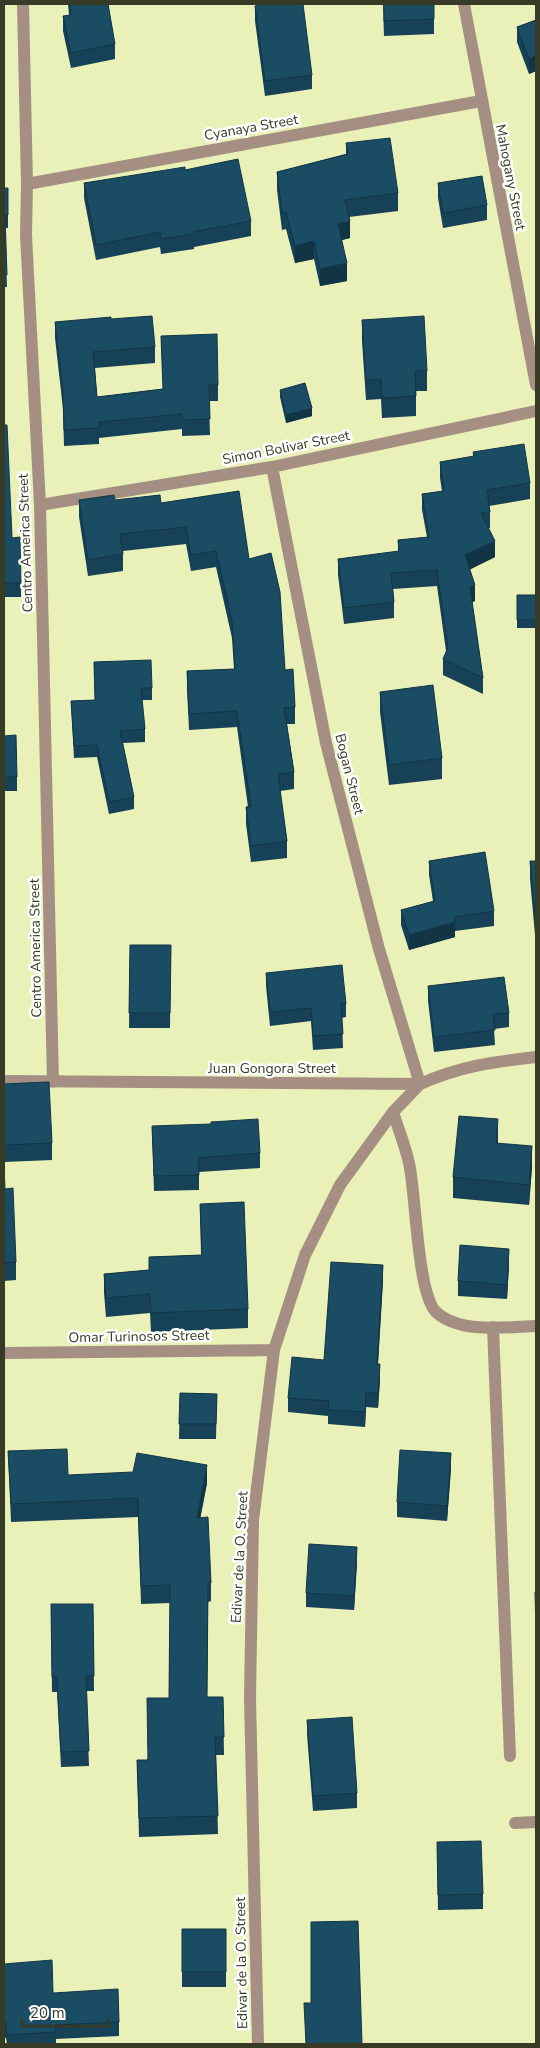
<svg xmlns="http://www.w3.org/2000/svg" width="540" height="2048" font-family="'Nunito Sans',sans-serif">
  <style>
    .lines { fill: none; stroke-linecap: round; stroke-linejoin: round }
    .minor { stroke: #a58f82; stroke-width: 12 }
    .wall { fill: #164156 }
    .shaded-wall { fill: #123546 }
    .building { fill: #1a4c64; stroke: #123546 }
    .labels { text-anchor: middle; stroke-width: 5; stroke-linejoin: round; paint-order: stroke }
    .street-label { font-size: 14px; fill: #373a24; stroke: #fff }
  </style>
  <rect width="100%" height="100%" fill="#e9f0b8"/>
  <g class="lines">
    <!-- minor -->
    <path class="minor" d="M23,4l4,180 -1,51 14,270 13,577
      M464,4l72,381
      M27,184l454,-83
      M272,467l54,276 53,206 41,135
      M40,505l232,-38 264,-56
      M4,1081l416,3c41,-18 72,-22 116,-27
      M393,1112c5,16 12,33 16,51 7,30 8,130 27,149 24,22 70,15 100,14
      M493,1327l17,429
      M4,1353l270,-3
      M515,1823l21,-1
      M258,2044l-8,-346 3,-178 21,-170 31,-95 35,-70 53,-73 27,-28"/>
  </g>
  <!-- wall -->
  <path class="wall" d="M68,4h40l7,40v15l-44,9 -8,-37v-15l6,-1z
    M383,4h51v30l-50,2z
    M255,6l57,69v14l-47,7 -10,-75z
    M536,20v51l-7,3 -12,-32v-15z
    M346,143l52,50v18l-49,6 1,21 -8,2 5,41 -27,5 -6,-27 -19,4 -9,-34 -4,1 -5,-40v-18l69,-18z
    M185,170l66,51v15l-57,11v2l-33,5 -1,-7 -64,13 -12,-62v-15z
    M438,183l49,22v15l-44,8 -5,-30z
    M4,188h4v40h-3l2,59h-3z
    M111,319l44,28v16l-60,5 2,29 66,-8 -2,-53 57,49v16h-9l1,34 -28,1v-7l-83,9v6l-35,2 -1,-37 -8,-71v-16z
    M362,320l65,51v20h-11v25l-34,2 -1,-19 -15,1 -4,-59z
    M280,390l32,26 -26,7 -6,-26z
    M4,425l8,113 9,45v14h-17z
    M473,452l57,31v16l-41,7 1,6v16h-2l7,29 -25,12 5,32 -3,1 11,76v16l-40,-19v-16l3,-8 -9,-65 -44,3 1,13v16l-50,6 -6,-49v-16l60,-7v-12l29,-3 -5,-27v-16l20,-3 -2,-13v-16l33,-5z
    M79,500h36l46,3 88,56 36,111 10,37v17h-8l7,48v17l-14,2 7,50v17l-36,4 -5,-38v-17h2l-11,-80 -48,3 -2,-42v-17l47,-2 -2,-31 -16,-71 -25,4 -5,-27 -63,7v20l-35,5 -9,-59z
    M517,595h19v33h-19z
    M94,662l58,26v12h-10l3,29v13l-22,1 11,54v12l-25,5 -12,-57 -23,1 -3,-57 24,-1z
    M380,692l62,66v21l-53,6 -9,-73z
    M4,736l13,41v14h-13z
    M429,861l65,50v15l-39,5v6l-46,13 -8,-25v-15l32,-9 -4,-26z
    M530,861h6v85l-6,-67z
    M130,945h41l-1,83h-41z
    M266,973l80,31v13l-4,1 1,30 -30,2 -2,-29 -41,5 -4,-40z
    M428,986l81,27v14l-15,2 1,16 -61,7 -6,-51z
    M4,1084l48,59v17l-48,2z
    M152,1126l108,27v15l-61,4v18l-45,1z
    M498,1140v3l34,24 -3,38 -76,-7v-21z
    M4,1166l1,23 11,73v18l-12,1z
    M200,1204l48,105v19l-97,4 -1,-19 -44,4 -2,-24v-19l45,-4v-13l52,-2z
    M509,1264l-2,35 -49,-3v-15z
    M383,1280l-5,84 2,15 -2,29 -12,-1 -1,20 -37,-3v-8l-40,-4v-14l36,-38z
    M180,1393l37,1 -1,45h-37z
    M8,1451l60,24 139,8 -7,35 11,65v18l-3,1 -1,95h16l1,58h-8l2,79 -79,3 -2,-77h10l22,-62 1,-95 -29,1 -3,-87 -127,5z
    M451,1468l-4,53 -50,-4v-15z
    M357,1562l-3,48 -48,-3v-14z
    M51,1604h42l1,87h-8l3,75 -28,1 -4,-75h-5z
    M307,1720l50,73v15l-44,3 -6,-77z
    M437,1842l46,52v15l-45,1z
    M182,1929h44v58h-44z
    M4,1964l49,29 66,29v14l-63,3v5h-49l-1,-6h-2z"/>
  <!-- shaded-wall -->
  <path class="shaded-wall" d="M536,56v15l-7,3v-15z
    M350,221v17l-12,3v-17z
    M314,241v18l-19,4v-17z
    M347,263v18l-27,5v-17z
    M312,408v8l-26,7v-8z
    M495,541v16l-30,15v-17z
    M475,585v16l-5,2v-16z
    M455,922v15l-46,13v-15z
    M498,1119v21l-2,23v-20z
    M532,1146v21l-3,38v-20z
    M509,1249v15l-2,35v-14z
    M383,1265v15l-6,99v-15z
    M380,1364v15l-2,29v-15z
    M366,1393v14l-1,20v-15z
    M451,1453v15l-4,53v-15z
    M207,1465v18l-10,53v-18z
    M357,1547v15l-3,48v-14z"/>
  <!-- building -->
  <path class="building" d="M70,4h38l7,40 -44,9 -8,-37 8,-1z
    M269,4h34l9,71 -47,6 -10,-75z
    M384,4h50v15l-50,2z
    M536,20v36l-7,3 -12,-32z
    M390,138l8,55 -53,7 5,21 -12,3 9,39 -27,6 -6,-28 -19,5 -9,-34 -4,1 -5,-41 71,-18 -2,-11z
    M238,159l13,62 -58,11 1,2 -33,5 -1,-7 -64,13 -12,-62 101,-16v3z
    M482,176l5,29 -44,8 -5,-30z
    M4,188h4v27h-3l2,60h-3z
    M152,316l3,31 -62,5 4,45 66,-8 -2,-53 56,-2 1,51h-9l1,34 -28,1v-6l-83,8v6l-35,2 -1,-37 -8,-71 56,-5v2z
    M424,316l3,55h-12l1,25 -34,2 -1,-19 -15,1 -4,-60z
    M305,383l7,25 -26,7 -6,-25z
    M4,425h3l5,113 8,-1 1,46h-17z
    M524,444l6,39 -43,7 3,22 -9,1 14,28 -30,14 10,30 -5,2 13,91 -40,-19 5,-11 -11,-78 -46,3 3,29 -50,6 -6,-49 61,-8 -1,-11 31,-3 -7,-43 22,-3 -4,-29 34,-6 -1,-4z
    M239,491l10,68 22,-6 9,39 5,78 8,-1 2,38 -11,1 10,64 -16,2 9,67 -36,5 -5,-39 5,-1 -14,-95 -48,3 -2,-43 48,-2 -3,-48 -16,-70 -25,4 -5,-28 -66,7 3,20 -35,6 -9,-60 35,-5 1,5 45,-5 1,8z
    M517,595h19v25h-19z
    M151,660l1,28h-11l4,41 -25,2 14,66 -25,5 -12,-57 -23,1 -3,-45 24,-1 -1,-38z
    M433,685l9,73 -53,7 -9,-73z
    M16,735l1,42h-13v-41z
    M485,852l9,59 -40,6 1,5 -46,13 -8,-25 34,-9 -6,-40z
    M530,861h6v67z
    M130,945h41l-1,68h-41z
    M342,965l4,39h-5l2,30 -30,2 -2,-28 -41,4 -4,-39z
    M504,977l5,36 -16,1 2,16 -61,7 -6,-51z
    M49,1082l3,61 -48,2v-61z
    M459,1116l39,3 -2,24 36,3 -3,39 -76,-8z
    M258,1119l2,34 -62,5 1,17 -45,1 -2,-50 59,-2v-2z
    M4,1166l1,23 8,-1 3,74 -12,1z
    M244,1202l4,107 -97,4 -1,-19 -44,4 -2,-24 45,-4v-13l53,-2 -2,-51z
    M460,1245l49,4 -2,36 -49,-4z
    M331,1262l52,3 -6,99h3l-2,29h-12l-1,19 -37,-2 1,-9 -41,-3 4,-41 32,3z
    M180,1393l37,1 -1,30h-37z
    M67,1449l1,26 65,-3 4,-19 70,12 -10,53 11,-1 3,66h-3l-1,114h16l1,40h-9l3,79 -79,2 -2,-58h11l-1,-62h22l1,-113 -29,1 -3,-88 -127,6 -3,-53z
    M400,1450l51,3 -4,53 -50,-4z
    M309,1544l48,3 -3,49 -48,-3z
    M535,1592h1v43z
    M51,1604h42l1,72h-8l3,75 -28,1 -4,-75h-5z
    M352,1717l5,76 -44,3 -6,-76z
    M481,1841l2,53 -45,1 -1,-53z
    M358,1921l4,123h-56l-2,-41h7v-81z
    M182,1929h44v43h-44z
    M52,1960l1,33 65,-4 1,33 -64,3 1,7 -49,3 -1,-12h-2v-59z"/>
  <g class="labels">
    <!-- street labels -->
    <g class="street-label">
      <text transform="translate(251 127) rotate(-10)" y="5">Cyanaya Street</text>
      <text transform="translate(511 177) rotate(79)" y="5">Mahogany Street</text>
      <text transform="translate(286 447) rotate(-11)" y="5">Simon Bolivar Street</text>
      <text transform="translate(25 543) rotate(-92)" y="5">Centro America Street</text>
      <text transform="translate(350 774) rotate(76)" y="5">Bogan Street</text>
      <text transform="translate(35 948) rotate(-91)" y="5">Centro America Street</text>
      <text x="272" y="1073">Juan Gongora Street</text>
      <text transform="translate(139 1336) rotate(-1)" y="5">Omar Turinosos Street</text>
      <text transform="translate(239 1557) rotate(-87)" y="5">Edivar de la O. Street</text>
      <text transform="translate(241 1963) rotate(-91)" y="5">Edivar de la O. Street</text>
    </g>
  </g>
  <!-- border -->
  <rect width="540" height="2048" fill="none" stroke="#373a24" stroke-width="10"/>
  <!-- scale -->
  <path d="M22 2018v8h86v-8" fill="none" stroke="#373a24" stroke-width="2.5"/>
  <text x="30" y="2018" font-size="15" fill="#373a24" stroke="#ffffff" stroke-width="4" paint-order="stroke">20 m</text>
</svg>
